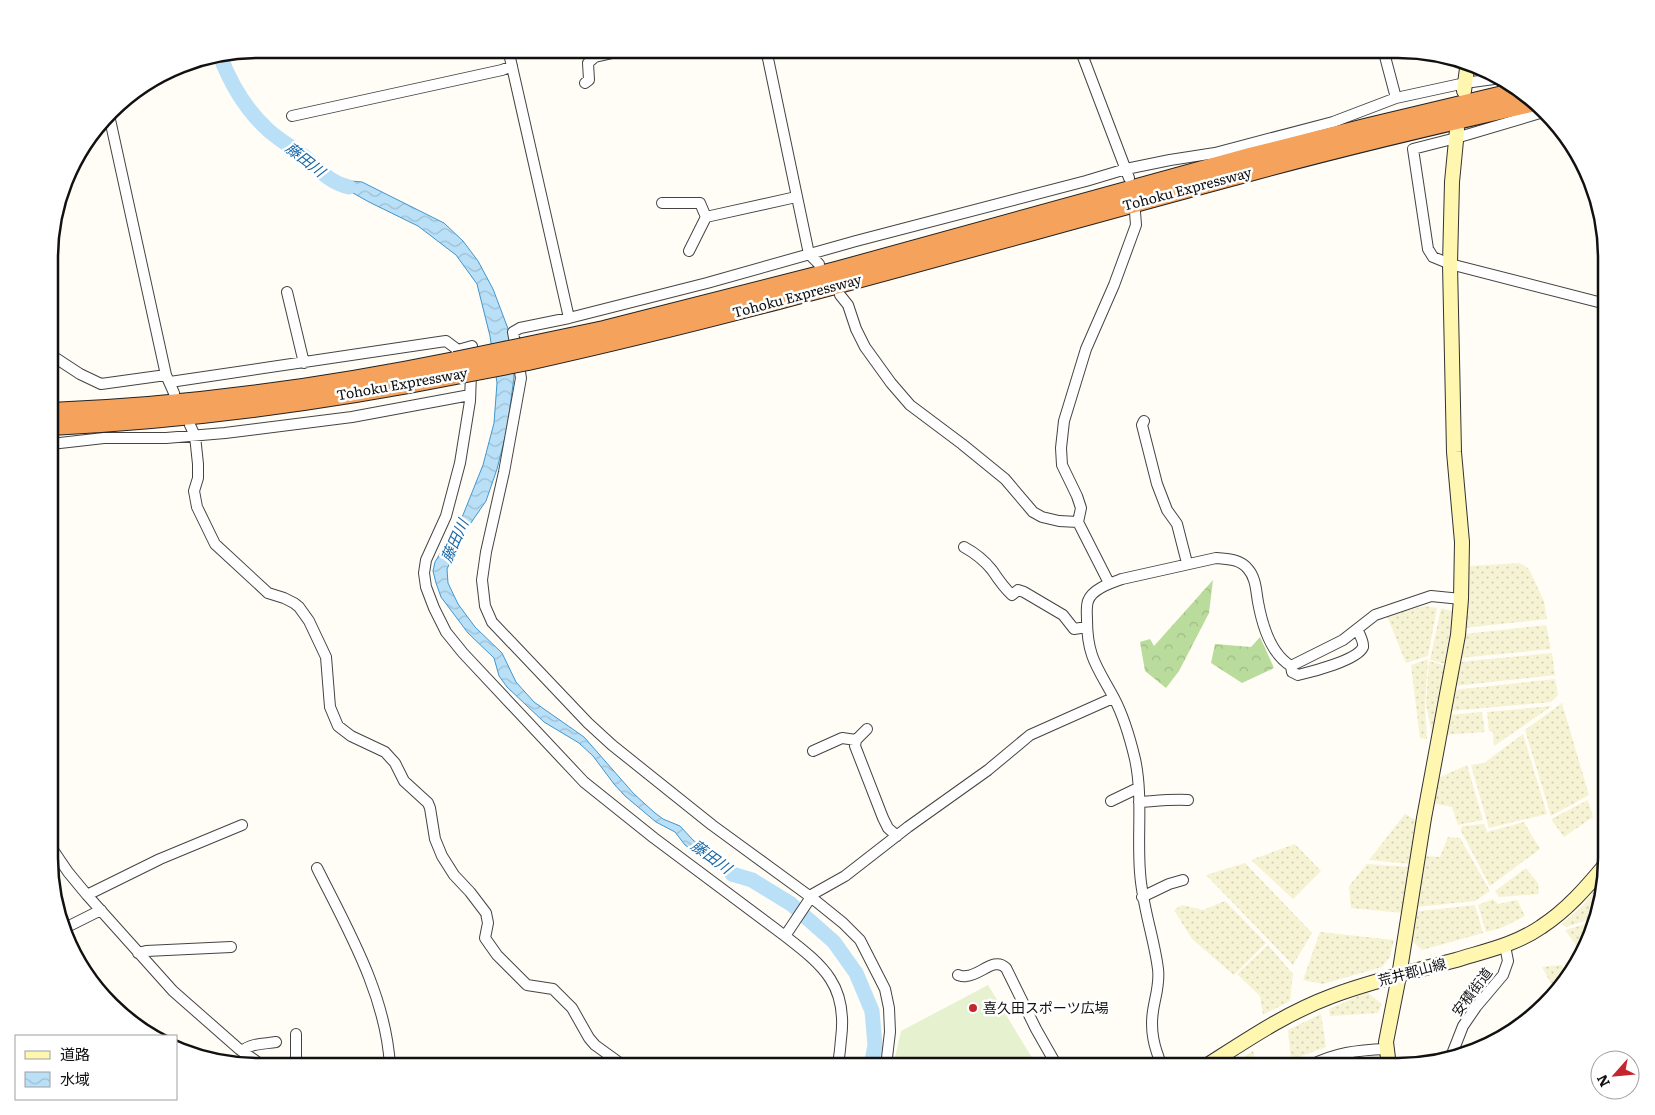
<svg xmlns="http://www.w3.org/2000/svg" width="1655" height="1115" font-family="Literata,'Noto Sans JP',serif">
  <style>
    .farmland { fill: url(#farmland-dots) }
    .forest { fill: url(#forest-crowns) }
    .pitch { fill: #e6f2cf }
    .water { fill: url(#water-waves); stroke: #3f96cf }
    .lines { fill: none; stroke-linecap: round; stroke-linejoin: round }
    .stream { stroke: #3f96cf; stroke-width: 2.5 }
    .river { stroke: #b9e0f7; stroke-width: 15 }
    .street-casing { stroke: #444; stroke-width: 12 }
    .secondary-casing { stroke: #333; stroke-width: 16 }
    .highway-casing { stroke: #222; stroke-width: 20 }
    .street { stroke: #fff; stroke-width: 10 }
    .secondary { stroke: #fff6b0; stroke-width: 14 }
    .highway { stroke: #f5a25d; stroke-width: 18 }
    .highway-bridge-casing { stroke: #222; stroke-width: 20; stroke-linecap: butt }
    .highway-bridge { stroke: #f5a25d; stroke-width: 18 }
    .poi-dot { fill: #c4262e; stroke: #fff; stroke-width: 2 }
    .labels { text-anchor: middle; stroke-width: 5; stroke-linejoin: round; paint-order: stroke }
    .street-label { font-size: 14px; fill: #111; stroke: #fff }
    .poi-label { font-size: 14px; fill: #111; stroke: #fff; text-anchor: start }
    .water-label { font-size: 15px; font-style: italic; fill: #1768a6; stroke: #fff }
    .rim { fill: none; stroke: #111; stroke-width: 2.5 }
  </style>
  <defs>
    <pattern id="farmland-dots" width="8" height="8" patternUnits="userSpaceOnUse" patternTransform="scale(1.25)"><rect width="8" height="8" fill="#f6f3d4"/><path d="M2 2h.1M6 6h.1" fill="none" stroke="#d2cfb5" stroke-width="1.8" stroke-linecap="round"/></pattern>
    <pattern id="forest-crowns" width="20" height="18" patternUnits="userSpaceOnUse" patternTransform="scale(1.25)"><rect width="20" height="18" fill="#b9dc9c"/><path d="M2 6a3 3 0 1 1 6 0M12 15a3 3 0 1 1 6 0" fill="none" stroke="#9ebc85"/></pattern>
    <pattern id="water-waves" width="16" height="10" patternUnits="userSpaceOnUse" patternTransform="scale(1.25)"><rect width="16" height="10" fill="#b9e0f7"/><path d="M0 5q4-4 8 0t8 0" fill="none" stroke="#9ebfd3"/></pattern>
  </defs>
  <rect width="100%" height="100%" fill="#fffdf5"/>
  <!-- farmland -->
  <path class="farmland" d="M1520,563l9,6 15,32 3,18 -83,9 5,-62z
    M1425,606l12,2 -9,48 -22,7 -19,-47z
    M1441,608l11,3 3,4 -9,49 -16,-4z
    M1546,625l5,24 -91,9 4,-24z
    M1552,653l3,22 -101,11 5,-24z
    M1428,659l-3,46 2,34 -7,-1 -9,-73z
    M1429,661l17,5 -13,73 -7,-35z
    M1555,679l3,16 -7,7 -102,9 4,-21z
    M1562,703l27,92 -38,21 -26,-86z
    M1552,706l-58,40 -1,-14 -4,-1 -2,-19z
    M1482,712l3,20 -41,3 4,-20z
    M1523,734l24,80 -58,14 -18,-63 13,-2z
    M1467,765l16,55 -25,5 -6,-18 -20,-4 6,-25z
    M1588,800l5,17 -29,20 -13,-18z
    M1405,814l13,7 -8,43 -41,-4z
    M1524,822l16,27 -50,37 -29,-55 1,-5 22,-2 3,8z
    M1448,837l12,1 30,53 -15,10 -58,6 7,-51 16,1z
    M1295,844l26,27 -28,28 -42,-39z
    M1245,863l67,70 -19,32 -87,-90z
    M1367,864l43,3 -7,46 -52,-5 -2,-22z
    M1526,868l12,15 1,11 -40,3 -4,-6z
    M1604,878l-7,39 -31,10 -4,-3 22,-20z
    M1493,899l5,5 19,-4 8,16 -24,12 -15,4 -8,-27z
    M1225,901l41,42 -32,32 -42,-36 -18,-29 8,-5 21,5z
    M1475,905l8,28 -61,17 -13,-12 4,-26z
    M1596,921l-1,3 -14,28 -16,-22z
    M1320,932l74,8 -4,17 -8,10 -59,17 -20,-4z
    M1268,945l25,29 -3,27 -27,14 -3,-19 -23,-22z
    M1562,965l6,11 -14,13 -12,-22z
    M1367,992l15,12 -4,9 -48,3 -1,-7z
    M1321,1014l5,33 -35,13 -3,-30z
    M1253,1051l4,15h-24l1,-3z
    M1356,1054l2,12h-41z"/>
  <!-- forest -->
  <path class="forest" d="M1213,580l-4,33 -30,58 -13,17 -21,-17 -5,-29 10,-3 4,7z
    M1260,637l14,31 -32,15 -31,-20 4,-19 36,3z"/>
  <!-- pitch -->
  <path class="pitch" d="M988,985l49,81h-144l8,-35z"/>
  <!-- water -->
  <path class="water" d="M328,179l34,3 82,41 19,18 15,20 15,28 17,45 4,43 -7,53 -10,39 -11,32 -22,32 -17,36 1,14 10,21 17,23 27,26 14,29 18,20 50,35 50,57 21,19 8,6 17,7 13,14 36,30 19,4 5,6 -11,1 -13,-4 -17,-12 -27,-20 -10,-13 -19,-10 -31,-26 -11,-12 -21,-28 -14,-13 -35,-21 -37,-35 -8,-11 -5,-18 -26,-25 -27,-36 -5,-14 -3,-12 2,-9 28,-47 20,-50 11,-42 3,-40 -7,-47 -13,-52 -21,-29 -38,-29 -49,-24z"/>
  <g class="lines">
    <!-- stream -->
    <path class="stream" d="M1596,210l10,44"/>
    <!-- river -->
    <path class="river" d="M220,56c10,26 25,52 45,71 10,11 28,20 40,30 13,12 25,26 44,30
      M732,874l20,6 39,24 43,38 22,31 16,38 3,34 -4,21"/>
    <!-- street casing -->
    <g class="street-casing">
      <path id="street" d="M508,49l61,269
        M766,49l43,205 10,10
        M1080,49l49,129
        M1383,49l13,49
        M585,83l4,-3 -1,-17 7,-6 35,-8
        M1540,113l-84,25 -43,11 15,100 5,8 17,7 156,40
        M109,115l57,260 8,18
        M292,116l210,-46 10,-4
        M662,203h38l6,14 90,-20
        M689,251l17,-34
        M287,292l17,71
        M840,295l8,10 8,24 9,18 26,36 19,22 52,39 43,35 28,33 9,5 17,4 19,1
        M51,355l29,19 21,10 65,-9
        M170,382l269,-40 7,-1 12,9 14,-4 -2,55 -10,62 -14,53 -20,44 -2,13 2,14 8,21 12,24 17,21 121,129 70,56 131,98
        M1144,421l-2,4 15,59 10,26 10,14 10,39
        M190,425l5,11 3,28v14l-4,13 3,16 18,37 53,49 16,5 10,5 5,4 10,14 17,36 4,50 8,19 13,10 34,16 10,11 9,18 24,22 2,5 5,31 7,17 12,19 16,17 16,21 2,10 -3,15 12,17 30,30 26,4 19,19 17,30 6,7 29,21
        M51,444l53,-6h62l59,-5 127,-16 118,-22
        M964,547c11,6 20,13 28,23 6,9 12,18 20,25l6,-5 6,2 39,23 11,14 13,-2
        M1606,552l-2,7 2,3
        M1109,583l-31,-61 3,-14 -4,-12 -15,-31 -1,-17 3,-27 22,-72 28,-64 22,-60 -1,-13
        M1291,666l1,6 6,3c13,-3 60,-15 65,-28 1,-5 -4,-14 -6,-18
        M867,729l-11,11 -1,6 28,72 5,10 9,8
        M813,751l29,-13 14,2
        M1111,801l27,-13
        M1139,802c16,-1 33,-3 49,-2
        M51,847l17,25 19,23 86,96 66,58 24,17
        M317,868c31,62 69,127 73,198
        M87,895l73,-36 82,-34
        M1142,897l27,-13 14,-4
        M65,928l36,-18
        M138,953l8,-2 85,-4
        M958,975c3,1 5,2 8,1 14,0 28,-20 40,-8l30,61 21,37
        M242,1051c9,-8 23,-7 34,-9
        M1452,1054l11,-28 13,-19 27,-32 5,-14 -3,-15
        M296,1066v-32
        M837,1066c3,-9 3,-18 4,-27 7,-53 -17,-73 -56,-103l28,-42 32,-18 63,-49 80,-57 42,-35 83,-37
        M886,1066l4,-34 -1,-24 -4,-19 -25,-49 -17,-17 -31,-25 -100,-73 -100,-80 -24,-22 -96,-101 -7,-16 -3,-26 4,-28 18,-80 17,-94 -8,-46 7,-4 49,-10 138,-35 149,-42 230,-60 40,-12 44,-9 45,-7 118,-31 63,-24 69,-15 36,-5
        M1162,1066c-8,-19 -12,-35 -9,-55 2,-14 7,-27 5,-42 -4,-32 -16,-63 -18,-97 -3,-37 3,-76 -5,-113 -5,-21 -11,-42 -21,-61 -16,-30 -27,-41 -27,-78 0,-5 -1,-13 1,-19 4,-12 23,-18 34,-22l94,-21c12,1 24,1 32,11 8,9 8,22 10,33 4,22 13,52 33,64l52,-26 32,-25 56,-19 30,3
        M1309,1066c26,-13 48,-16 77,-17"/>
    </g>
    <!-- secondary casing -->
    <g class="secondary-casing">
      <path id="secondary" d="M1464,91l4,-30
        M1206,1066c41,-26 80,-53 126,-70 40,-15 83,-25 124,-36 29,-9 59,-15 85,-33 26,-17 45,-39 65,-63
        M1389,1066l-3,-24 13,-66 25,-158 34,-183 3,-36 1,-57 -8,-90 -4,-188 2,-82 5,-52"/>
    </g>
    <!-- highway casing -->
    <g class="highway-casing">
      <path id="highway" d="M523,347l81,-17 232,-59 414,-114 119,-30 151,-36
        M528,361c244,-54 484,-126 725,-190 92,-25 185,-47 278,-68
        M51,412c135,-5 271,-24 404,-51
        M51,426c137,-7 275,-25 410,-52"/>
    </g>
    <!-- street -->
    <use href="#street" class="street"/>
    <!-- secondary -->
    <use href="#secondary" class="secondary"/>
    <!-- highway -->
    <use href="#highway" class="highway"/>
    <!-- highway-bridge casing -->
    <g class="highway-bridge-casing">
      <path id="highway-bridge" d="M455,361l68,-14
        M461,374l67,-13"/>
    </g>
    <!-- highway-bridge -->
    <use href="#highway-bridge" class="highway-bridge"/>
  </g>
  <!-- markers -->
  <circle class="poi-dot" cx="973" cy="1008" r="5"/>
  <g class="labels">
    <!-- street labels -->
    <g class="street-label">
      <text transform="translate(1187 189) rotate(-15)" y="5">Tohoku Expressway</text>
      <text transform="translate(797 296) rotate(-15)" y="5">Tohoku Expressway</text>
      <text transform="translate(402 384) rotate(-10)" y="5">Tohoku Expressway</text>
      <text transform="translate(1412 972) rotate(-15)" y="5">荒井郡山線</text>
      <text transform="translate(1472 992) rotate(-53)" y="5">安積街道</text>
    </g>
    <!-- poi labels -->
    <g class="poi-label">
      <text x="983" y="1013">喜久田スポーツ広場</text>
    </g>
    <!-- water labels -->
    <g class="water-label">
      <text transform="translate(305 160) rotate(38)" y="5">藤田川</text>
      <text transform="translate(455 541) rotate(-66)" y="5">藤田川</text>
      <text transform="translate(711 857) rotate(36)" y="5">藤田川</text>
    </g>
  </g>
  <!-- crop -->
  <path d="M0 0H1655V1115H0ZM258 58H1398A200 200 0 0 1 1598 258V858A200 200 0 0 1 1398 1058H258A200 200 0 0 1 58 858V258A200 200 0 0 1 258 58Z" fill="#fff" fill-rule="evenodd"/>
  <path class="rim" d="M258 58H1398A200 200 0 0 1 1598 258V858A200 200 0 0 1 1398 1058H258A200 200 0 0 1 58 858V258A200 200 0 0 1 258 58Z"/>
  <!-- legend -->
  <rect x="15" y="1035" width="162" height="65" fill="#ffffff" stroke="#a0a0a0"/>
  <rect x="25" y="1051" width="25" height="8" fill="#fff6b0" stroke="#a0a0a0"/>
  <text x="60" y="1060" font-size="15" fill="#111111">道路</text>
  <rect x="25" y="1072" width="25" height="15" fill="url(#water-waves)" stroke="#a0a0a0"/>
  <text x="60" y="1085" font-size="15" fill="#111111">水域</text>
  <!-- north arrow -->
  <g transform="translate(1615 1075) rotate(243)"><circle r="24" fill="#ffffff" stroke="#a0a0a0"/>
  <path d="M0-4L9 19L0 12L-9 19Z" fill="#c4262e"/>
  <text y="-8" font-size="14" font-weight="bold" text-anchor="middle" fill="#111111">N</text>
  </g>
</svg>
